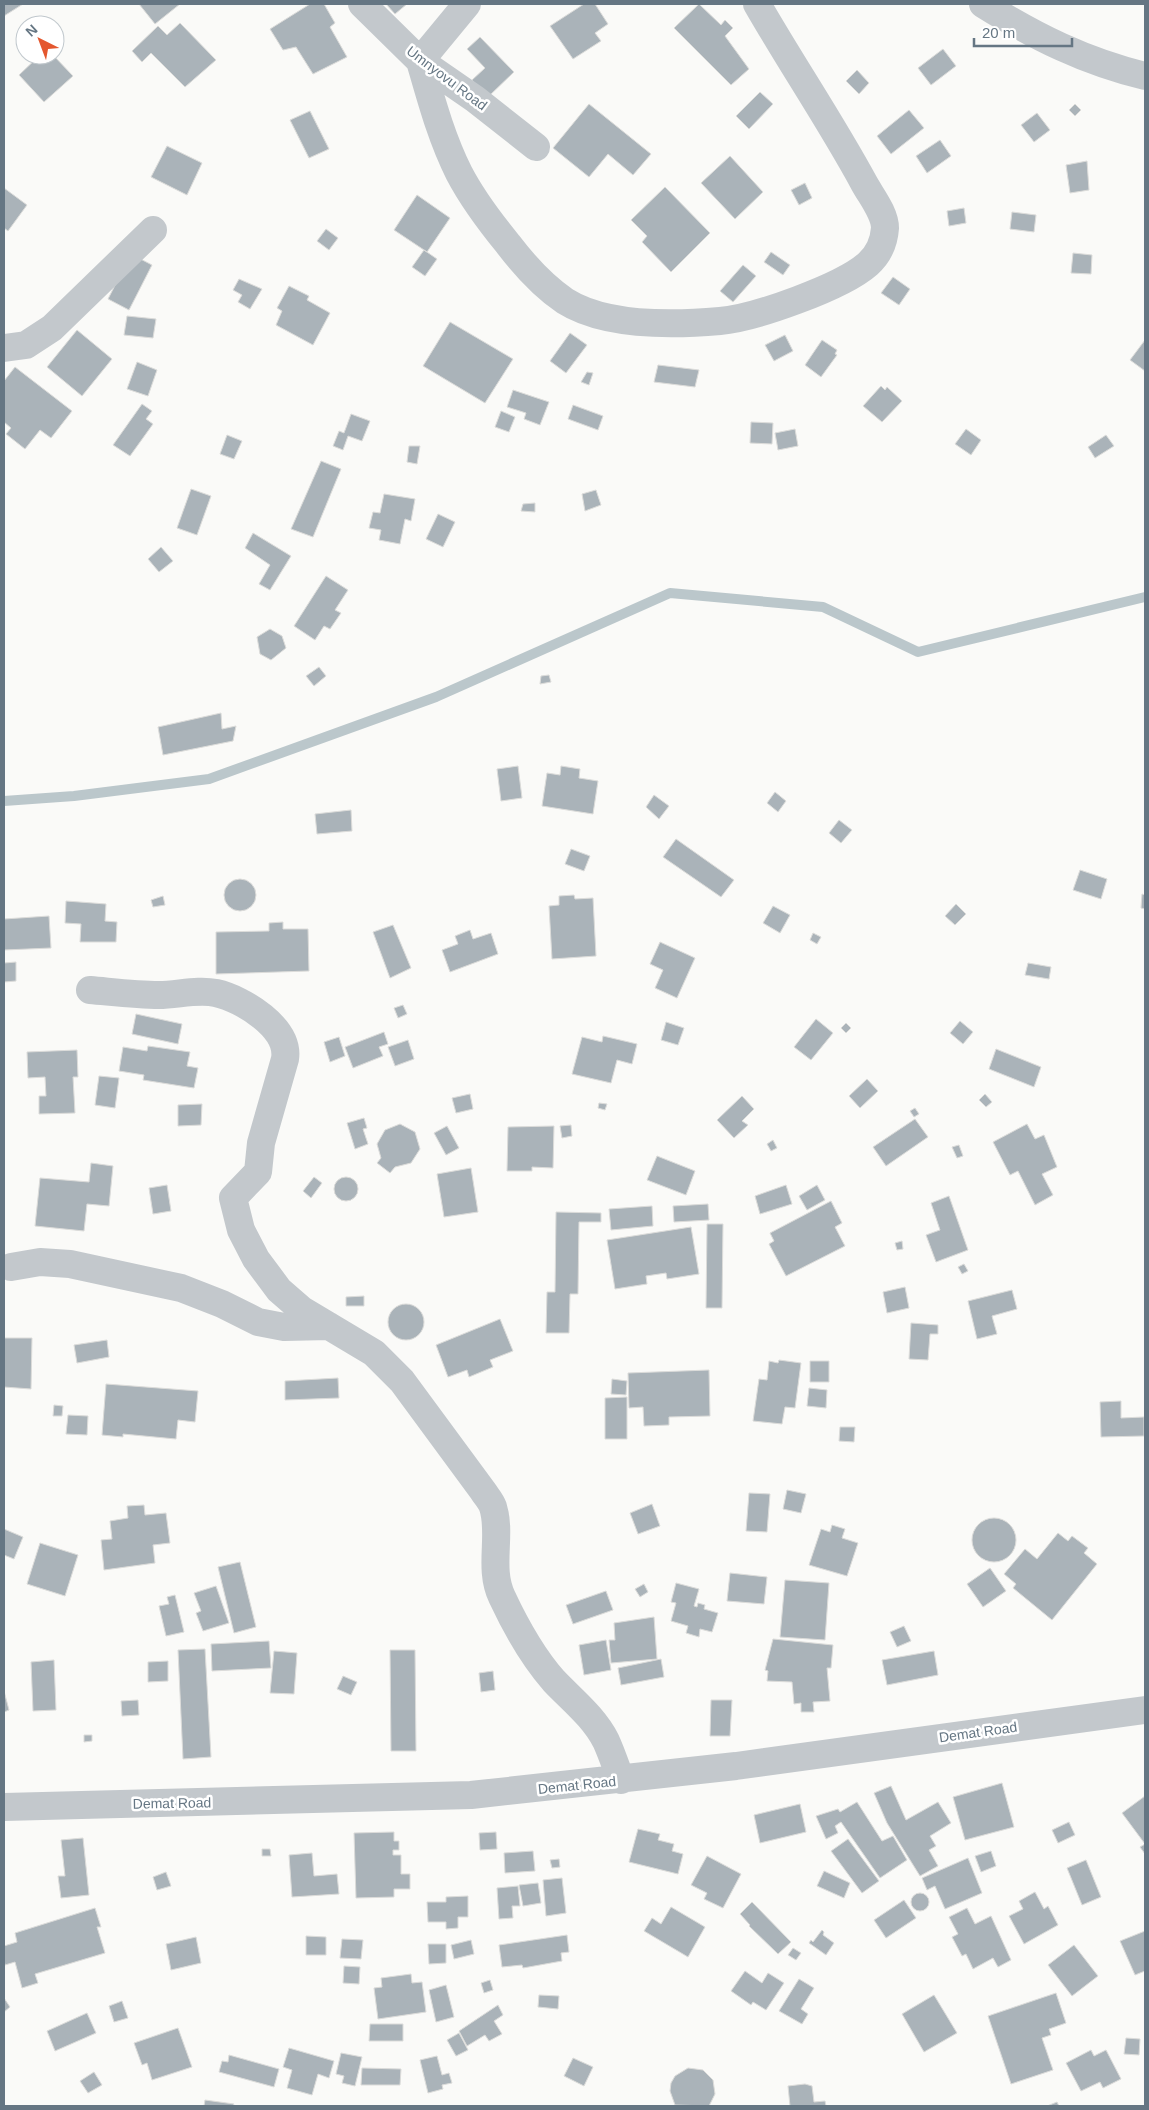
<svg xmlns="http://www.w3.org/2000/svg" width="1149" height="2110" font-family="Helvetica,sans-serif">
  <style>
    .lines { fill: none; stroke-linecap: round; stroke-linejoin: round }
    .stream { stroke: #bbc7cb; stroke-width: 10 }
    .building { fill: #aab3b9; stroke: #dcdcda }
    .minor { stroke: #c3c8cc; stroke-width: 28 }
    .labels { text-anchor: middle; stroke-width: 5; stroke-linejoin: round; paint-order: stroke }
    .street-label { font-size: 14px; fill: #657683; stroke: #fff }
  </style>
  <rect width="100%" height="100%" fill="#fafaf8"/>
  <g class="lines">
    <!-- stream -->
    <path class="stream" d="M4,801l70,-5 135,-17 227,-82 234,-104 153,14 95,45 227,-55"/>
  </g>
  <!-- building -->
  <path class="building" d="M4,4h19l-19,12z
    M139,4h41l-25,20z
    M310,4h14l11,19 -5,4 17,30 -34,17 -17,-27 -13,3 -13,-21z
    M386,4h21l-12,10z
    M584,4h11l13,20 -13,9 6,8 -28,18 -23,-33z
    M699,4l22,21 4,-5 8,8 -8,8 24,33 -18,16 -57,-57z
    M180,23l36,37 -31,27 -34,-34 -9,9 -10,-11 26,-25 9,9z
    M480,37l34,35 -26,25 -16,-17 13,-12 -18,-19z
    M943,49l13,17 -25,19 -13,-17z
    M40,55h13l20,21 -29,26 -25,-27z
    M857,70l12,13 -10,11 -13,-13z
    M760,92l13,12 -24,25 -13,-13z
    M589,104l62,50 -18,21 -25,-21 -19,23 -36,-29z
    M1075,104l6,6 -6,6 -6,-6z
    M909,110l15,18 -33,26 -14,-18z
    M310,111l19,38 -20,9 -19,-38z
    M1037,113l13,17 -16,12 -13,-17z
    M940,140l11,16 -24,17 -11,-17z
    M167,146l35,17 -15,32 -36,-18z
    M730,156l33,36 -28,27 -34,-36z
    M1087,161l2,29 -19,3 -4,-28z
    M805,183l7,15 -13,7 -8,-15z
    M665,187l45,46 -39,39 -29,-30 5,-6 -16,-16z
    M4,188l23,17 -19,26 -4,-3z
    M417,195l33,23 -23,34 -33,-22z
    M964,208l2,15 -17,3 -2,-15z
    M1012,212l24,3 -2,17 -24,-3z
    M326,229l12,9 -9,12 -12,-9z
    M424,250l13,9 -12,17 -13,-9z
    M771,252l19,13 -7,10 -19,-13z
    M1073,253l19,2 -1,19 -20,-1z
    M131,254l21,11 -23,45 -21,-11z
    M743,265l13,11 -23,26 -13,-11z
    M893,277l17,12 -11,16 -18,-12z
    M239,279l23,10 -12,20 -12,-7 4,-7 -9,-5z
    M289,286l20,10 -2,4 23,13 -17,32 -37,-20 6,-14 -5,-3z
    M127,316l29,3 -3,19 -29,-3z
    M450,322l63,37 -28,44 -62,-37z
    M77,330l35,29 -30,37 -35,-29z
    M570,333l17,12 -21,28 -16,-12z
    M785,335l8,16 -19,10 -9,-16z
    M822,340l15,10 -2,4 2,1 -16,22 -16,-12z
    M1145,340v31l-15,-11z
    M137,362l20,8 -9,26 -21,-7z
    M658,365l41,5 -4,17 -41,-5z
    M15,367l57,44 -21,27 -11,-8 -15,19 -19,-15 5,-6 -7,-6v-41z
    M587,372l6,1 -4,12 -8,-3z
    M881,386l4,4 2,-3 15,14 -20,21 -19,-16z
    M513,390l36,12 -9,23 -16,-6 2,-6 -19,-6z
    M142,404l10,7 -6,8 7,5 -23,32 -17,-11z
    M573,405l30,11 -5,14 -30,-11z
    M501,411l14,6 -6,15 -14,-5z
    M351,414l19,7 -8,20 -14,-5 -5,14 -10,-4 6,-15 5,2z
    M751,422l22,1 -1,21 -22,-1z
    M795,429l3,17 -20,4 -3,-17z
    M966,429l15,11 -10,15 -16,-11z
    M227,435l15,6 -8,18 -14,-5z
    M1106,435l8,11 -19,12 -7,-11z
    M409,446h11l-3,18 -10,-2z
    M321,461l20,8 -28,68 -22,-8z
    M191,489l20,7 -14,39 -20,-7z
    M596,490l5,15 -16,6 -3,-17z
    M384,494l31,5 -4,22 -6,-2 -5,25 -21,-4 2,-10 -12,-2 4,-16 7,1z
    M535,503v9l-14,-1 2,-7z
    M438,514l17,8 -12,25 -17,-8z
    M253,533l38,23 -21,34 -11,-6 11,-19 -25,-17z
    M161,547l12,14 -14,11 -11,-13z
    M326,576l22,14 -13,20 6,3 -11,16 -6,-3 -9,14 -21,-14z
    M270,629l12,7 4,12 -15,12 -11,-6 -3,-17z
    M319,667l7,9 -12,10 -8,-10z
    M549,675l2,7 -11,2 1,-8z
    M221,713l1,16 14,-3 -3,15 -70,14 -5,-28z
    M518,766l4,32 -21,3 -4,-32z
    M561,766l19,3 -1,9 19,3 -5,33 -51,-8 5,-33 13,2z
    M775,792l11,9 -8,11 -11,-9z
    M654,795l15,11 -10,13 -13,-12z
    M351,810l1,21 -35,3 -2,-20z
    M839,820l13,10 -11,13 -12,-10z
    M676,839l58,41 -13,17 -58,-40z
    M571,849l19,7 -6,15 -19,-7z
    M1080,870l27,9 -6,20 -28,-9z
    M224 895a16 16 0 1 1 32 0a16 16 0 1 1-32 0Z
    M1142,894l3,1v14l-4,-1z
    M574,895l1,4 18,-1 3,58 -44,3 -3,-53 10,-1v-9z
    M163,896l2,9 -12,2 -2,-7z
    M66,901l40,3 -1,17 12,1 -1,20h-36l1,-18 -16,-1z
    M956,904l10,10 -11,11 -10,-9z
    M773,906l17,9 -10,18 -17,-10z
    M49,916l2,32 -47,2v-31z
    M283,922v7h25l1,42 -93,3v-42l53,-1v-8z
    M393,925l18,43 -21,10 -17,-46z
    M470,930l3,9 18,-6 7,21 -48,18 -8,-22 16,-6 -3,-8z
    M813,933l8,4 -4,7 -7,-4z
    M660,942l35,16 -18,40 -22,-10 8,-18 -13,-6z
    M16,962v19l-12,1v-19z
    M1028,963l23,4 -2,12 -24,-4z
    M403,1005l4,9 -9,4 -4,-10z
    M136,1014l46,10 -4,20 -46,-10z
    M816,1019l17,14 -22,27 -17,-13z
    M960,1021l13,11 -10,12 -13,-11z
    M666,1022l18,6 -6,17 -17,-5z
    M846,1023l5,5 -5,5 -5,-5z
    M384,1032l4,12 -9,3 4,9 -30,12 -8,-21z
    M603,1036l34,8 -5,20 -15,-4 -6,23 -39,-9 10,-37 20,5z
    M339,1037l6,19 -15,6 -6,-20z
    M408,1040l6,19 -19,7 -7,-19z
    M148,1046l42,6 -3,14 11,2 -4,20 -51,-8 1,-5 -25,-4 4,-24 24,4z
    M996,1049l45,18 -7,20 -45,-18z
    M77,1050l1,27h-5l2,36 -36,1v-18h7l-1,-19 -17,1 -1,-26z
    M99,1076l20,2 -4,30 -20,-3z
    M867,1079l11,12 -18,17 -11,-12z
    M470,1094l3,15 -17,4 -4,-15z
    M985,1094l7,8 -6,5 -7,-7z
    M742,1096l12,13 -12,12 6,4 -14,13 -17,-18z
    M599,1103l8,1 -2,6 -7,-2z
    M202,1104l-1,21 -23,1v-21z
    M915,1108l4,6 -5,3 -4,-6z
    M364,1118l3,10 -4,1 5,15 -13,5 -8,-26z
    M915,1119l13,18 -42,29 -13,-19z
    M400,1124l15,8 5,17 -9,14 -16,4 -5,6 -13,-10 4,-5 -4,-14 8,-14z
    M1027,1124l8,15 9,-4 13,32 -15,7 11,21 -18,10 -17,-34 -8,4 -17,-33z
    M571,1125l1,11 -10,2 -2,-12z
    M447,1126l12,22 -13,7 -12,-22z
    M554,1126l-1,42 -21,-1v4h-25l1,-44z
    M773,1140l4,8 -6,3 -4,-7z
    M959,1145l4,11 -6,2 -5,-11z
    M657,1156l38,15 -9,24 -39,-15z
    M91,1163l22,3 -4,40 -22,-2 -3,27 -49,-5 5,-48 49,4z
    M471,1168l7,44 -34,5 -7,-43z
    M314,1177l8,6 -11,15 -8,-7z
    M334 1189a12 12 0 1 1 24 0a12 12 0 1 1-24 0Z
    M167,1185l4,26 -18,3 -4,-26z
    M786,1185l6,19 -32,10 -5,-18z
    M817,1185l8,15 -18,10 -8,-14z
    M949,1196l19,54 -32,12 -10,-27 14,-5 -9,-27z
    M831,1201l11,22 -7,4 10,19 -59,30 -17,-32 5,-3 -4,-8z
    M708,1204l1,16 -35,2 -1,-16z
    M652,1206l1,20 -42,4 -2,-21z
    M556,1212l45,1v9h-22l-1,72h-8l-1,39h-23l1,-41h8z
    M707,1224h16l-1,84h-16z
    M691,1227l8,47 -32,5 -1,-6 -20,3 1,8 -32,5 -8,-49z
    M902,1241l1,8 -6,1 -2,-7z
    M964,1264l4,7 -6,3 -4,-7z
    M905,1287l4,21 -22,5 -4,-21z
    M1012,1290l5,19 -25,7 5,18 -20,5 -9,-38z
    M364,1296v10h-18v-9z
    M388 1322a18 18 0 1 1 36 0a18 18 0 1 1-36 0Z
    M500,1319l13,32 -23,9 3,7 -24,10 -2,-7 -19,7 -12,-32z
    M911,1323l27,2v9h-8l-2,26 -19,-1z
    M4,1338h28l-1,51 -27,-2z
    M107,1340l2,17 -32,6 -3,-18z
    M779,1360l22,3 -6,45 -10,-1 -3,17 -29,-3 6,-42 8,1 2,-19 9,2z
    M810,1361h19v21h-19z
    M709,1370l1,46 -41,1v8l-25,1 -1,-19 -14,1 -1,-35z
    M338,1378l1,20 -54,2v-19z
    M612,1379l15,2 -1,14 -15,-1z
    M106,1384l92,7 -3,31 -17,-2 -2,19 -53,-5v3l-21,-2z
    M809,1388l18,2 -1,18 -19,-2z
    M627,1397v42h-22v-41z
    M1121,1401v17l23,-1v19l-43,1 -1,-35z
    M54,1405l9,1 -1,10h-9z
    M68,1415l20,1 -1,19 -21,-1z
    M840,1427h15l-1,15 -15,-1z
    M787,1490l19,4 -5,19 -18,-4z
    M749,1493l21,1 -3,38 -21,-1z
    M652,1504l8,22 -22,8 -8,-21z
    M144,1505l1,10 21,-2 4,30 -17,2 2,18 -51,7 -3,-30 11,-1 -2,-18 18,-3 -1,-12z
    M972 1540a22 22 0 1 1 44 0a22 22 0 1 1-44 0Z
    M832,1525l13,4 -3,9 16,5 -11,33 -38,-11 12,-36 9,3z
    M4,1529l19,8 -9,22 -10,-4z
    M1058,1533l10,8 4,-5 16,12 -4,5 13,11 -45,56 -39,-32 3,-4 -12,-10 21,-25 12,10z
    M40,1543l38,12 -13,41 -38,-12z
    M240,1562l16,65 -22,6 -16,-66z
    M990,1568l16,23 -23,16 -16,-23z
    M730,1573l37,4 -3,27 -37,-3z
    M785,1580l44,3 -4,57 -45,-3z
    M676,1583l23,6 -5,17 3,1 1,-4 7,2 -1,4 14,4 -6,19 -12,-3 -1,8 -13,-4 2,-7 -17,-5 5,-18 -5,-1z
    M644,1584l4,8 -8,5 -5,-8z
    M216,1586l13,37 -26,8 -7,-18 5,-2 -7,-18z
    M606,1591l7,19 -40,14 -7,-19z
    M175,1595l9,37 -18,4 -7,-30 10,-2 -2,-7z
    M654,1617l3,42 -46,4 -2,-23h6l-1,-17z
    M904,1626l7,15 -14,6 -7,-15z
    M773,1639l60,6 -2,23h-4l3,33 -17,1 1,10h-13v-9l-7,1 -2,-22 -25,-1 1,-10 -3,-1z
    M606,1640l5,30 -27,5 -5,-30z
    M269,1641l2,27 -59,3 -1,-27z
    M205,1649l6,108 -28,2 -5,-109z
    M390,1650h25l1,101h-25z
    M274,1651l23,2 -3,41 -24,-1z
    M934,1651l4,24 -51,10 -5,-25z
    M661,1659l3,18 -43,8 -3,-17z
    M54,1660l2,50 -23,1 -2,-49z
    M168,1661v20l-20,1v-20z
    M493,1671l2,19 -14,2 -2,-19z
    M343,1676l14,6 -6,13 -14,-6z
    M4,1691l5,19 -5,2z
    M138,1700l1,15 -17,1 -1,-15z
    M711,1700h21l-2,36h-20z
    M84,1735h8v6l-8,1z
    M1002,1783l12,44 -49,13 -12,-43z
    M891,1786l15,34 32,-18 13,21 -21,13 6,10 -7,4 9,16 -18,10 -33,-53 -13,-30z
    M1145,1796v58l-5,-7 5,-3 -23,-31z
    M857,1802l25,39 11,-5 14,24 -27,18 -39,-56 -6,4 3,7 -12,6 -10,-23 22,-7 2,3z
    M800,1804l6,28 -46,11 -6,-28z
    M1069,1822l6,13 -17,8 -6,-13z
    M638,1829l22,5 -2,6 16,4 -2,7 11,3 -5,20 -49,-12z
    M394,1832v9h5v9h-6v5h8v19h9v15h-16v8l-38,1 -2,-65z
    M496,1832l1,17 -17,1 -1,-17z
    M83,1838l6,57 -28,3 -3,-22h7l-4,-36z
    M848,1839l31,42 -17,12 -31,-42z
    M262,1849h8l1,7h-9z
    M533,1851l2,20 -30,2 -1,-20z
    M991,1851l5,15 -15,6 -6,-16z
    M312,1853l2,23 23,-2 2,20 -47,3 -3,-42z
    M707,1856l34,18 -18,34 -19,-9 3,-6 -16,-8z
    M968,1858l14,35 -37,16 -10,-23 -8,4 -5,-12z
    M559,1859l1,8 -8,1 -2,-8z
    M1086,1860l15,37 -19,8 -15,-37z
    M824,1871l26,12 -6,15 -27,-12z
    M166,1872l5,14 -14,4 -4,-13z
    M562,1878l4,35 -20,3 -3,-36z
    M538,1883l3,20 -18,3 -4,-21z
    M518,1886l2,20h-8l1,12 -14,1 -2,-31z
    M1035,1892l9,17 4,-3 10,19 -34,19 -15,-28 14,-7 -4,-8z
    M911 1902a9 9 0 1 1 18 0a9 9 0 1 1-18 0Z
    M468,1896v21h-10v11l-12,1v-7h-18l-1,-20h19v-5z
    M904,1900l12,18 -30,20 -12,-18z
    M752,1902l39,40 -13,12 -29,-28 1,-1 -10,-11z
    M671,1907l34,20 -17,30 -44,-26 8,-13 9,6z
    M95,1908l6,19h-4l8,26 -70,21 3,9 -16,5 -7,-26 -10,3 -1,-5v-14l13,-4 -2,-9z
    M967,1908l8,16 16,-8 20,44 -13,7 -5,-9 -20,11 -7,-15 -4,2 -10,-19 6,-3 -9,-17z
    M822,1930l2,2 -1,3 11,8 -8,12 -17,-12 2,-3 2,2z
    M1145,1931v40l-10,4 -15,-34z
    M567,1935l2,17 -8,1 1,8 -39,7 -1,-3 -20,2 -3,-22z
    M306,1936l20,1v18h-20z
    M196,1937l5,26 -30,7 -5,-26z
    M342,1939l21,1 -2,19 -21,-1z
    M471,1940l3,14 -20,5 -3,-14z
    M428,1944h18v19l-17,1z
    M1074,1945l24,31 -26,20 -24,-31z
    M793,1948l8,5 -5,7 -8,-5z
    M344,1966l16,1 -1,17 -16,-1z
    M745,1971l17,12 6,-10 16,10 -18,27 -13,-8 -2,3 -20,-14z
    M411,1974l1,9 10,-1 4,30 -48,7 -4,-31 8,-1 -1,-9z
    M799,1979l15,9 -13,21 7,5 -6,10 -23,-13z
    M490,1980l3,10 -9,3 -3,-10z
    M446,1985l8,32 -18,5 -7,-32z
    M1056,1993l10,30 -17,6 2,6 -9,3 11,32 -42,14 -23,-68z
    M539,1995l20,1 -1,13 -20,-2z
    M934,1995l23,38 -33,19 -22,-38z
    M4,1998l6,9 -6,5z
    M122,2001l6,17 -14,4 -5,-16z
    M498,2005l5,10 -9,6 8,13 -13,7 -4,-6 -18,11 -8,-15z
    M87,2013l9,20 -41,18 -8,-20z
    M370,2024h33v17h-34z
    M178,2028l14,39 -40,13 -5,-17 -5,2 -8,-22z
    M459,2033l9,17 -12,6 -9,-16z
    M1126,2038l14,1 -1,16 -15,-1z
    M289,2048l45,13 -5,17 -11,-4 -6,21 -25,-7 5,-18 -9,-3z
    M1091,2050l3,6 12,-6 15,29 -18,9 -3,-6 -19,9 -15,-28z
    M341,2053l21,4 -7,29 -13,-3 2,-7 -8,-2z
    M229,2055l50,14 -5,18 -55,-15 3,-11 6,1z
    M437,2056l5,19 7,-2 3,10 -10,2 1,4 -15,4 -8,-33z
    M573,2058l20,9 -9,19 -20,-10z
    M362,2068l39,1 -1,16h-39z
    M688,2068l15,2 10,10 2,14 -6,12 -34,-1 -5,-14 1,-8 4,-7z
    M94,2072l8,13 -14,8 -8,-12z
    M805,2084l7,2 2,16 11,-1 1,5h-36l-2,-20z
    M205,2100l29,4 -1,2h-29z
    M1057,2102l2,4h-12z"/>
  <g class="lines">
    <!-- minor -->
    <path class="minor" d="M362,4l58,57 55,38 61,48
      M467,4l-47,57c11,38 21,76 39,112 13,25 31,49 49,71 16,21 35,42 57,57 41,26 109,24 155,20 35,-3 122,-34 148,-57 10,-9 16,-22 17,-36 0,-15 -14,-32 -21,-45 -33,-61 -72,-118 -107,-179
      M983,4c53,33 101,57 162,72
      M4,348l22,-3 26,-17 101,-98
      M90,990c23,2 46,5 69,5 18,0 39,-6 57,-2 27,6 74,35 69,66l-24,84 -3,29 -25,26 8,32 15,29 23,31 23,20 72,43 28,28 81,110c3,5 8,10 10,16 9,28 -5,61 9,90 14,30 30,59 52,84 18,19 40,36 52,60 6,13 10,26 15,39
      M11,1267l29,-5 30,2 111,24 41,16 36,18 26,5 45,-1
      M4,1807l467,-12 265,-29 409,-56"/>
  </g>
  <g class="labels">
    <!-- street labels -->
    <g class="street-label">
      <text transform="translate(447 78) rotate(37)" y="5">Umnyovu Road</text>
      <text transform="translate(978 1732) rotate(-8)" y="5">Demat Road</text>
      <text transform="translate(577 1785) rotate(-6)" y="5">Demat Road</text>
      <text transform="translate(172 1803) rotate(-1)" y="5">Demat Road</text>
    </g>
  </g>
  <!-- border -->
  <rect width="1149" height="2110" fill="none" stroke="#657683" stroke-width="10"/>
  <!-- north arrow -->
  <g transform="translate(40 40) rotate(318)"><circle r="24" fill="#ffffff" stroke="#c1c8cd"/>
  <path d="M0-4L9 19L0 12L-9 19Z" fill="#e4572e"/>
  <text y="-8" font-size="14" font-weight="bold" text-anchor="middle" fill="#657683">N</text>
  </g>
  <!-- scale -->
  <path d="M974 38v8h98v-8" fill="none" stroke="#657683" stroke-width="2.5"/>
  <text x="982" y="38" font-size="15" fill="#657683" stroke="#ffffff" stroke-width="4" paint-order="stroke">20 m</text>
</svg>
